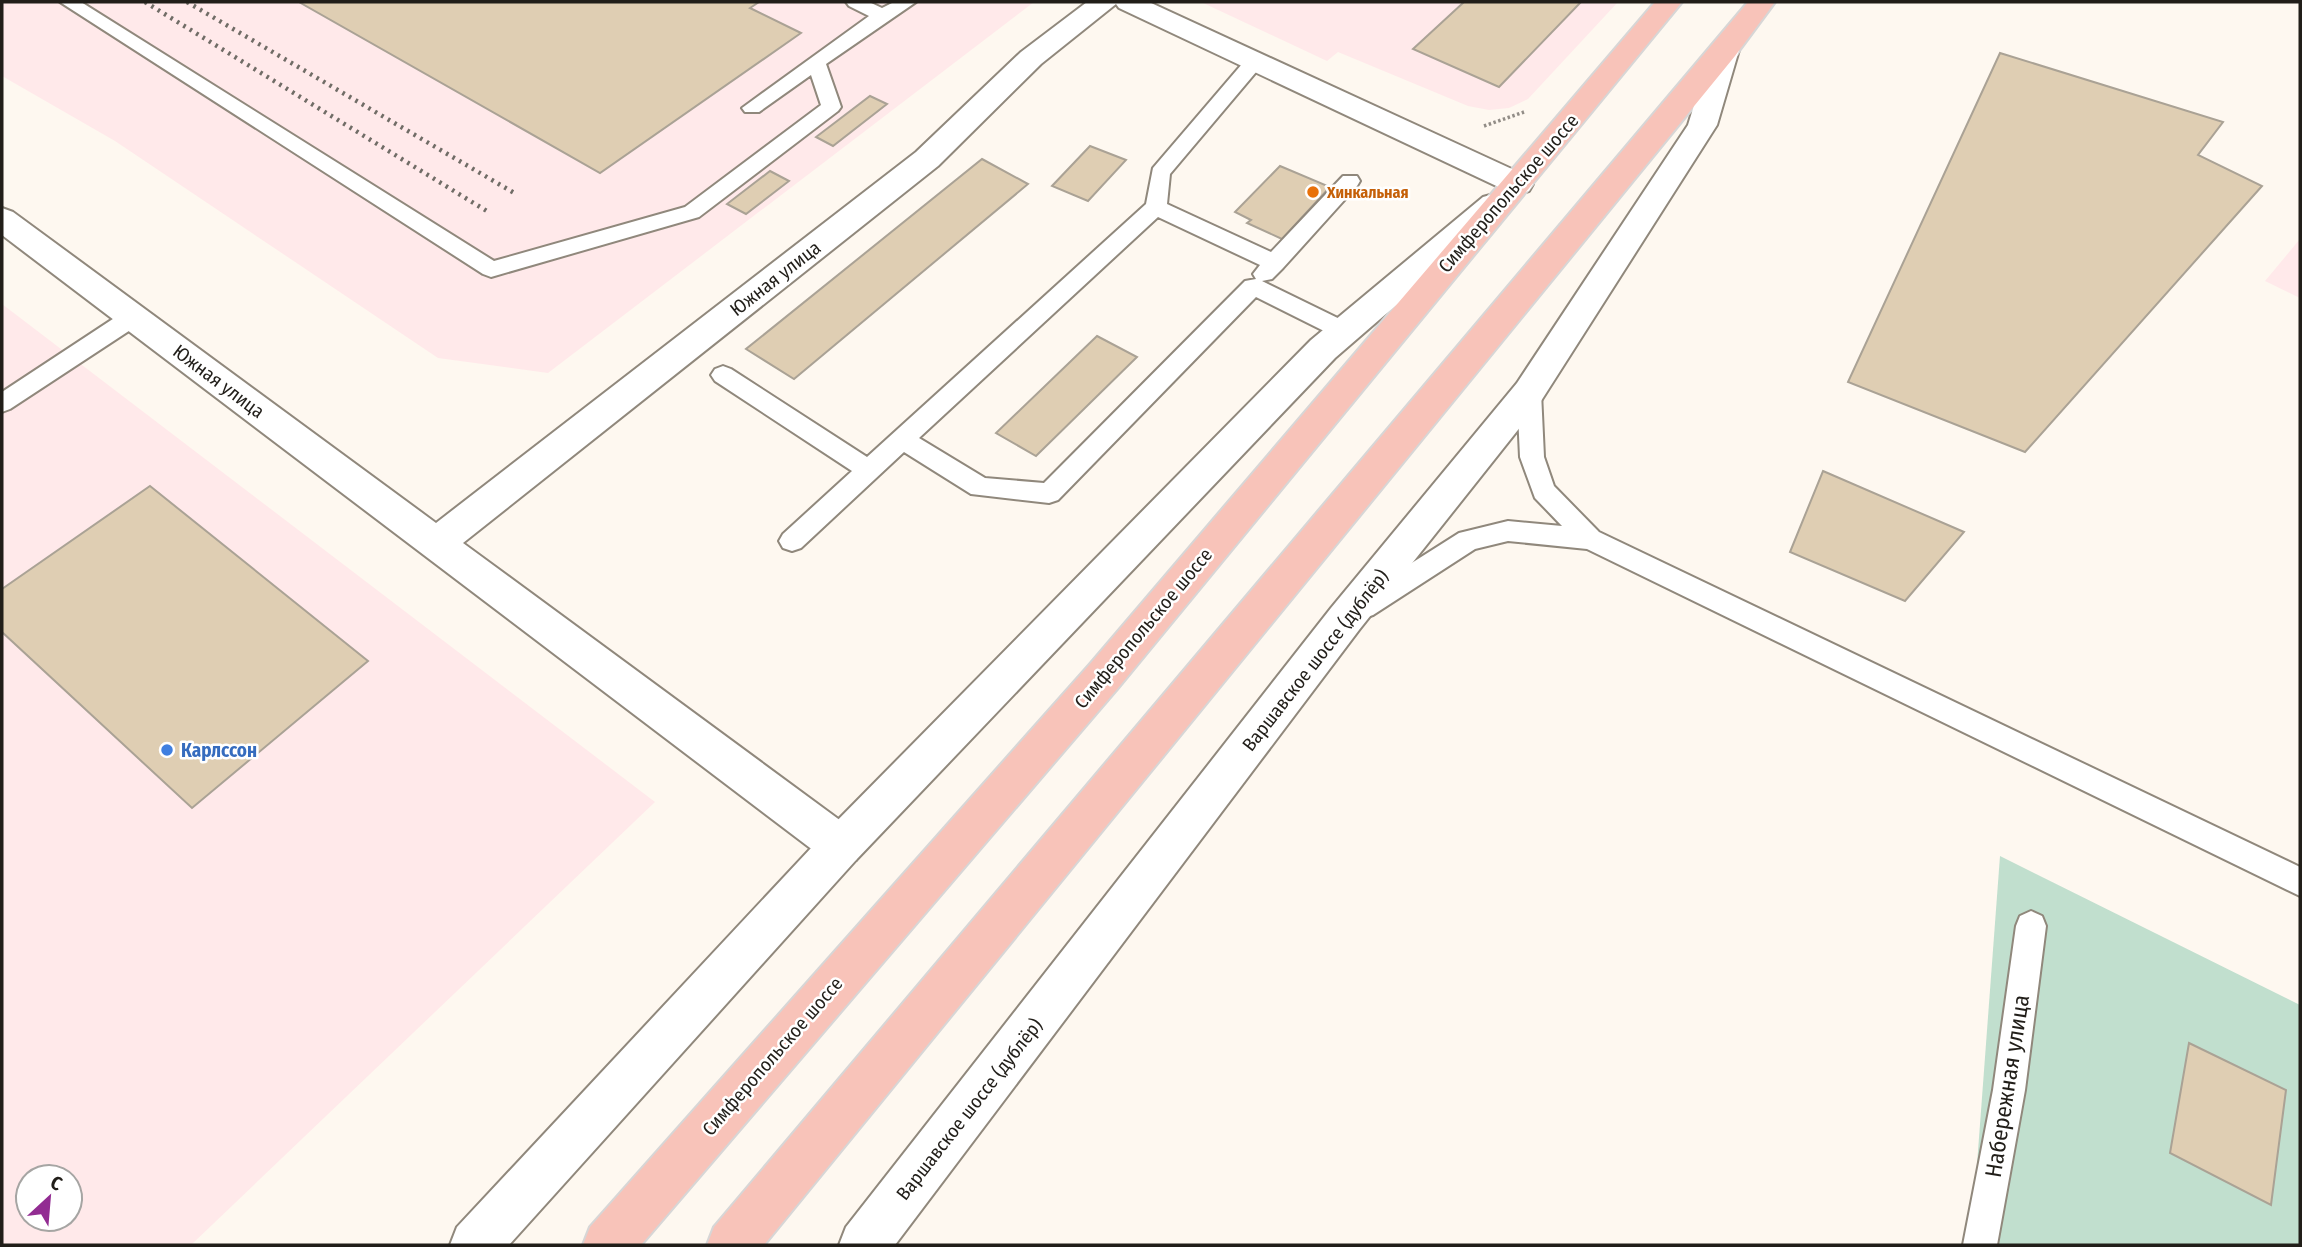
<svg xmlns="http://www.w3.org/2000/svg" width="2302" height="1247" font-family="'Fira Sans Condensed',sans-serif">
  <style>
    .industrial { fill: #ffe9ea; fill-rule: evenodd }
    .green { fill: #c1dfce }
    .building { fill: #dfceb3; stroke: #aaa295; stroke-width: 2 }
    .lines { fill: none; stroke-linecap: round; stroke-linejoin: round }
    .lane-casing { stroke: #90887c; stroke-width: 4 }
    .street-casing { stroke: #90887c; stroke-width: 4 }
    .secondary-casing { stroke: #90887c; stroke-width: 4 }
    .primary-casing { stroke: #d7d6d6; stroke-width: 4 }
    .path { stroke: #928d87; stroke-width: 3.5; stroke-dasharray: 2.5 2.5; stroke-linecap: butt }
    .lane { fill: #fff; fill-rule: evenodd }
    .street { fill: #fff; fill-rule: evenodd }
    .secondary { fill: #fff; fill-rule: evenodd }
    .primary { fill: #f8c3b9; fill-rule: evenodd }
    .rail { stroke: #706c66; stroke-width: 4.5; stroke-dasharray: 2.5 5; stroke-linecap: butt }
    .food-dot { fill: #e8710a; stroke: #fff; stroke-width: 2.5 }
    .shop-dot { fill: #3f7fe0; stroke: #fff; stroke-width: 2.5 }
    .labels { text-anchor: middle; stroke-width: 5; stroke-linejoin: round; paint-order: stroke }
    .far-food-label { font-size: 16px; font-weight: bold; fill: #c56008; stroke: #fff; text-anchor: start }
    .street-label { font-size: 19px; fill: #211e19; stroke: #fff }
    .shop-label { font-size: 19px; font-weight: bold; fill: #366cbe; stroke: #fff; text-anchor: start }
    .near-street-label { font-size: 23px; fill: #211e19; stroke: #fff }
  </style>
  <rect width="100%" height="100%" fill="#fef8f0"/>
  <!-- industrial -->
  <path class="industrial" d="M2,2h1032l-486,371 -110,-15 -323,-217 -113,-65z
    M1201,2h417l-90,97 -19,9 -20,2 -21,-4 -130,-54 -11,9z
    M2300,239v59l-35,-17z
    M2,304l653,498 -464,443h-189zM28,1177h42v42h-42z"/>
  <!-- green -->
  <path class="green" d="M2000,856l300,149v240h-329z"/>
  <!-- building -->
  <path class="building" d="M299,2h460l-9,6 51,25 -201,140z
    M1464,2h117l-82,85 -86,-38z
    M2000,53l223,69 -25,33 64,31 -237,266 -177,-70z
    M870,96l17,8 -54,42 -17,-9z
    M1090,146l36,14 -38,41 -36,-15z
    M982,159l46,25 -234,195 -48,-30z
    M1280,166l50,21 -48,52 -35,-16 4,-3 -16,-8z
    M770,171l19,10 -43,33 -19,-10z
    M1097,336l40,21 -101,99 -40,-23z
    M1823,471l141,61 -59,69 -115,-49z
    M150,486l218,175 -176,147 -190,-176v-43z
    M2189,1043l97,47 -15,115 -101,-52z"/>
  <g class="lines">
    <!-- lane casing -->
    <g class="lane-casing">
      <path id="lane" d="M60,2h21l413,259 191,-54 136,-102 -10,-30 -52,37h-14l-3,-4 127,-92 -20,-10 -3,-4h23l13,6 12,-6h22l-90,62 15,43 -3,4 -139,106 -208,60 -8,-3z
        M1255,55l10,6 -3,4 -92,109 -3,30 104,48 72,-76h14l3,5 -3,5 -74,82 -11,11 -10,2 90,44 3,6 -3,6 -8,2 -8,-2 -80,-40 -198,203 -9,3 -78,-9 -67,-42 -103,96 -9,3 -9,-3 -4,-7 4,-7 69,-63 -137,-90 -4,-6 4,-6 8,-3 8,3 136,88 279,-253 7,-36 95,-111zM1158,217l102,48 -7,9 3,5 -11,2 -201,202 -59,-5 -66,-40z
        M133,309l8,2 3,6 -3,6 -131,86 -8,3v-20l123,-81z
        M1529,383l8,3 4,6 3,65 10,29 45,46 701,335v29l-713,-347 -79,-8 -33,8 -102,66 -9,3 -9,-3 -4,-8 4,-8 104,-66 49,-12 54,5 -27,-28 -15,-41 -3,-65 4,-6z
        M2031,911l11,5 4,10 -21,164 -28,155h-34l30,-155 23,-164 4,-10z"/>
    </g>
    <!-- street casing -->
    <g class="street-casing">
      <path id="street" d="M1087,2h62l380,175 4,7 -4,7 -11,3 -11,-3 -388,-183 -3,-4 -75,60 -103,102 -475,377 393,289 6,14 -6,14 -15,6 -15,-6 -824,-625v-27l11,4 423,311 480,-371 105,-100z"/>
    </g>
    <!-- secondary casing -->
    <g class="secondary-casing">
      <path id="secondary" d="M1725,42l10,2 4,6 -22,75 -176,276 -182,229 -464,615h-56l7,-18 485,-619 186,-225 171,-258 23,-75 4,-6z
        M1494,194l11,3 4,7 -4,7 -170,147 -479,502 -347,385h-59l7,-18 369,-395 485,-492 172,-143z"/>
    </g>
    <!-- primary casing -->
    <g class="primary-casing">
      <path id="primary" d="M1655,2h27l-564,686 -477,557h-58l7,-18 500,-563z
        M1748,2h27l-40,54 -971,1189h-57l7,-18z"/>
    </g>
    <!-- path -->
    <path class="path" d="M1484,126l40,-14"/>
    <!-- lane -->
    <use href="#lane" class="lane"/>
    <!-- street -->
    <use href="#street" class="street"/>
    <!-- secondary -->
    <use href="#secondary" class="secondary"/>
    <!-- primary -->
    <use href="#primary" class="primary"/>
    <!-- rail -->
    <path class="rail" d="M145,2l345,211
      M187,2l329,192"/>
  </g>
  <!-- markers -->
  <circle class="food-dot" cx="1313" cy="192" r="7"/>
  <circle class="shop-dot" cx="167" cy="750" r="7"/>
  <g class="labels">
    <!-- far-food labels -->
    <g class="far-food-label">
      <text x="1327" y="198">Хинкальная</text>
    </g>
    <!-- street labels -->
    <g class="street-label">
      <text transform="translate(1508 193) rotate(-49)" y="7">Симферопольское шоссе</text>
      <text transform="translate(775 278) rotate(-38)" y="7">Южная улица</text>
      <text transform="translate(219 381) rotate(37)" y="7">Южная улица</text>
      <text transform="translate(1143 628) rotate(-50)" y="7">Симферопольское шоссе</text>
      <text transform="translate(1315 660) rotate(-52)" y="7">Варшавское шоссе (дублёр)</text>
      <text transform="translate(772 1056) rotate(-49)" y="7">Симферопольское шоссе</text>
      <text transform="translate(969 1109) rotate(-52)" y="7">Варшавское шоссе (дублёр)</text>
    </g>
    <!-- shop labels -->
    <g class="shop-label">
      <text x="181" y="757">Карлссон</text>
    </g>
    <!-- near-street labels -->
    <g class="near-street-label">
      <text transform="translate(2007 1086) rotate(-81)" y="8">Набережная улица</text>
    </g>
  </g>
  <!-- border -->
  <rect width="2302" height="1247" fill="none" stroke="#211e19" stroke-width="7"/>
  <!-- north arrow -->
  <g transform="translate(49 1198) rotate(26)"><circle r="33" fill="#ffffff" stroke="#a6a5a3" stroke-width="2"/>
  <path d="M0-5L12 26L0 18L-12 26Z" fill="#922c92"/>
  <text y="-10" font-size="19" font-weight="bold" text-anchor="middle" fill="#211e19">С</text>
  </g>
</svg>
